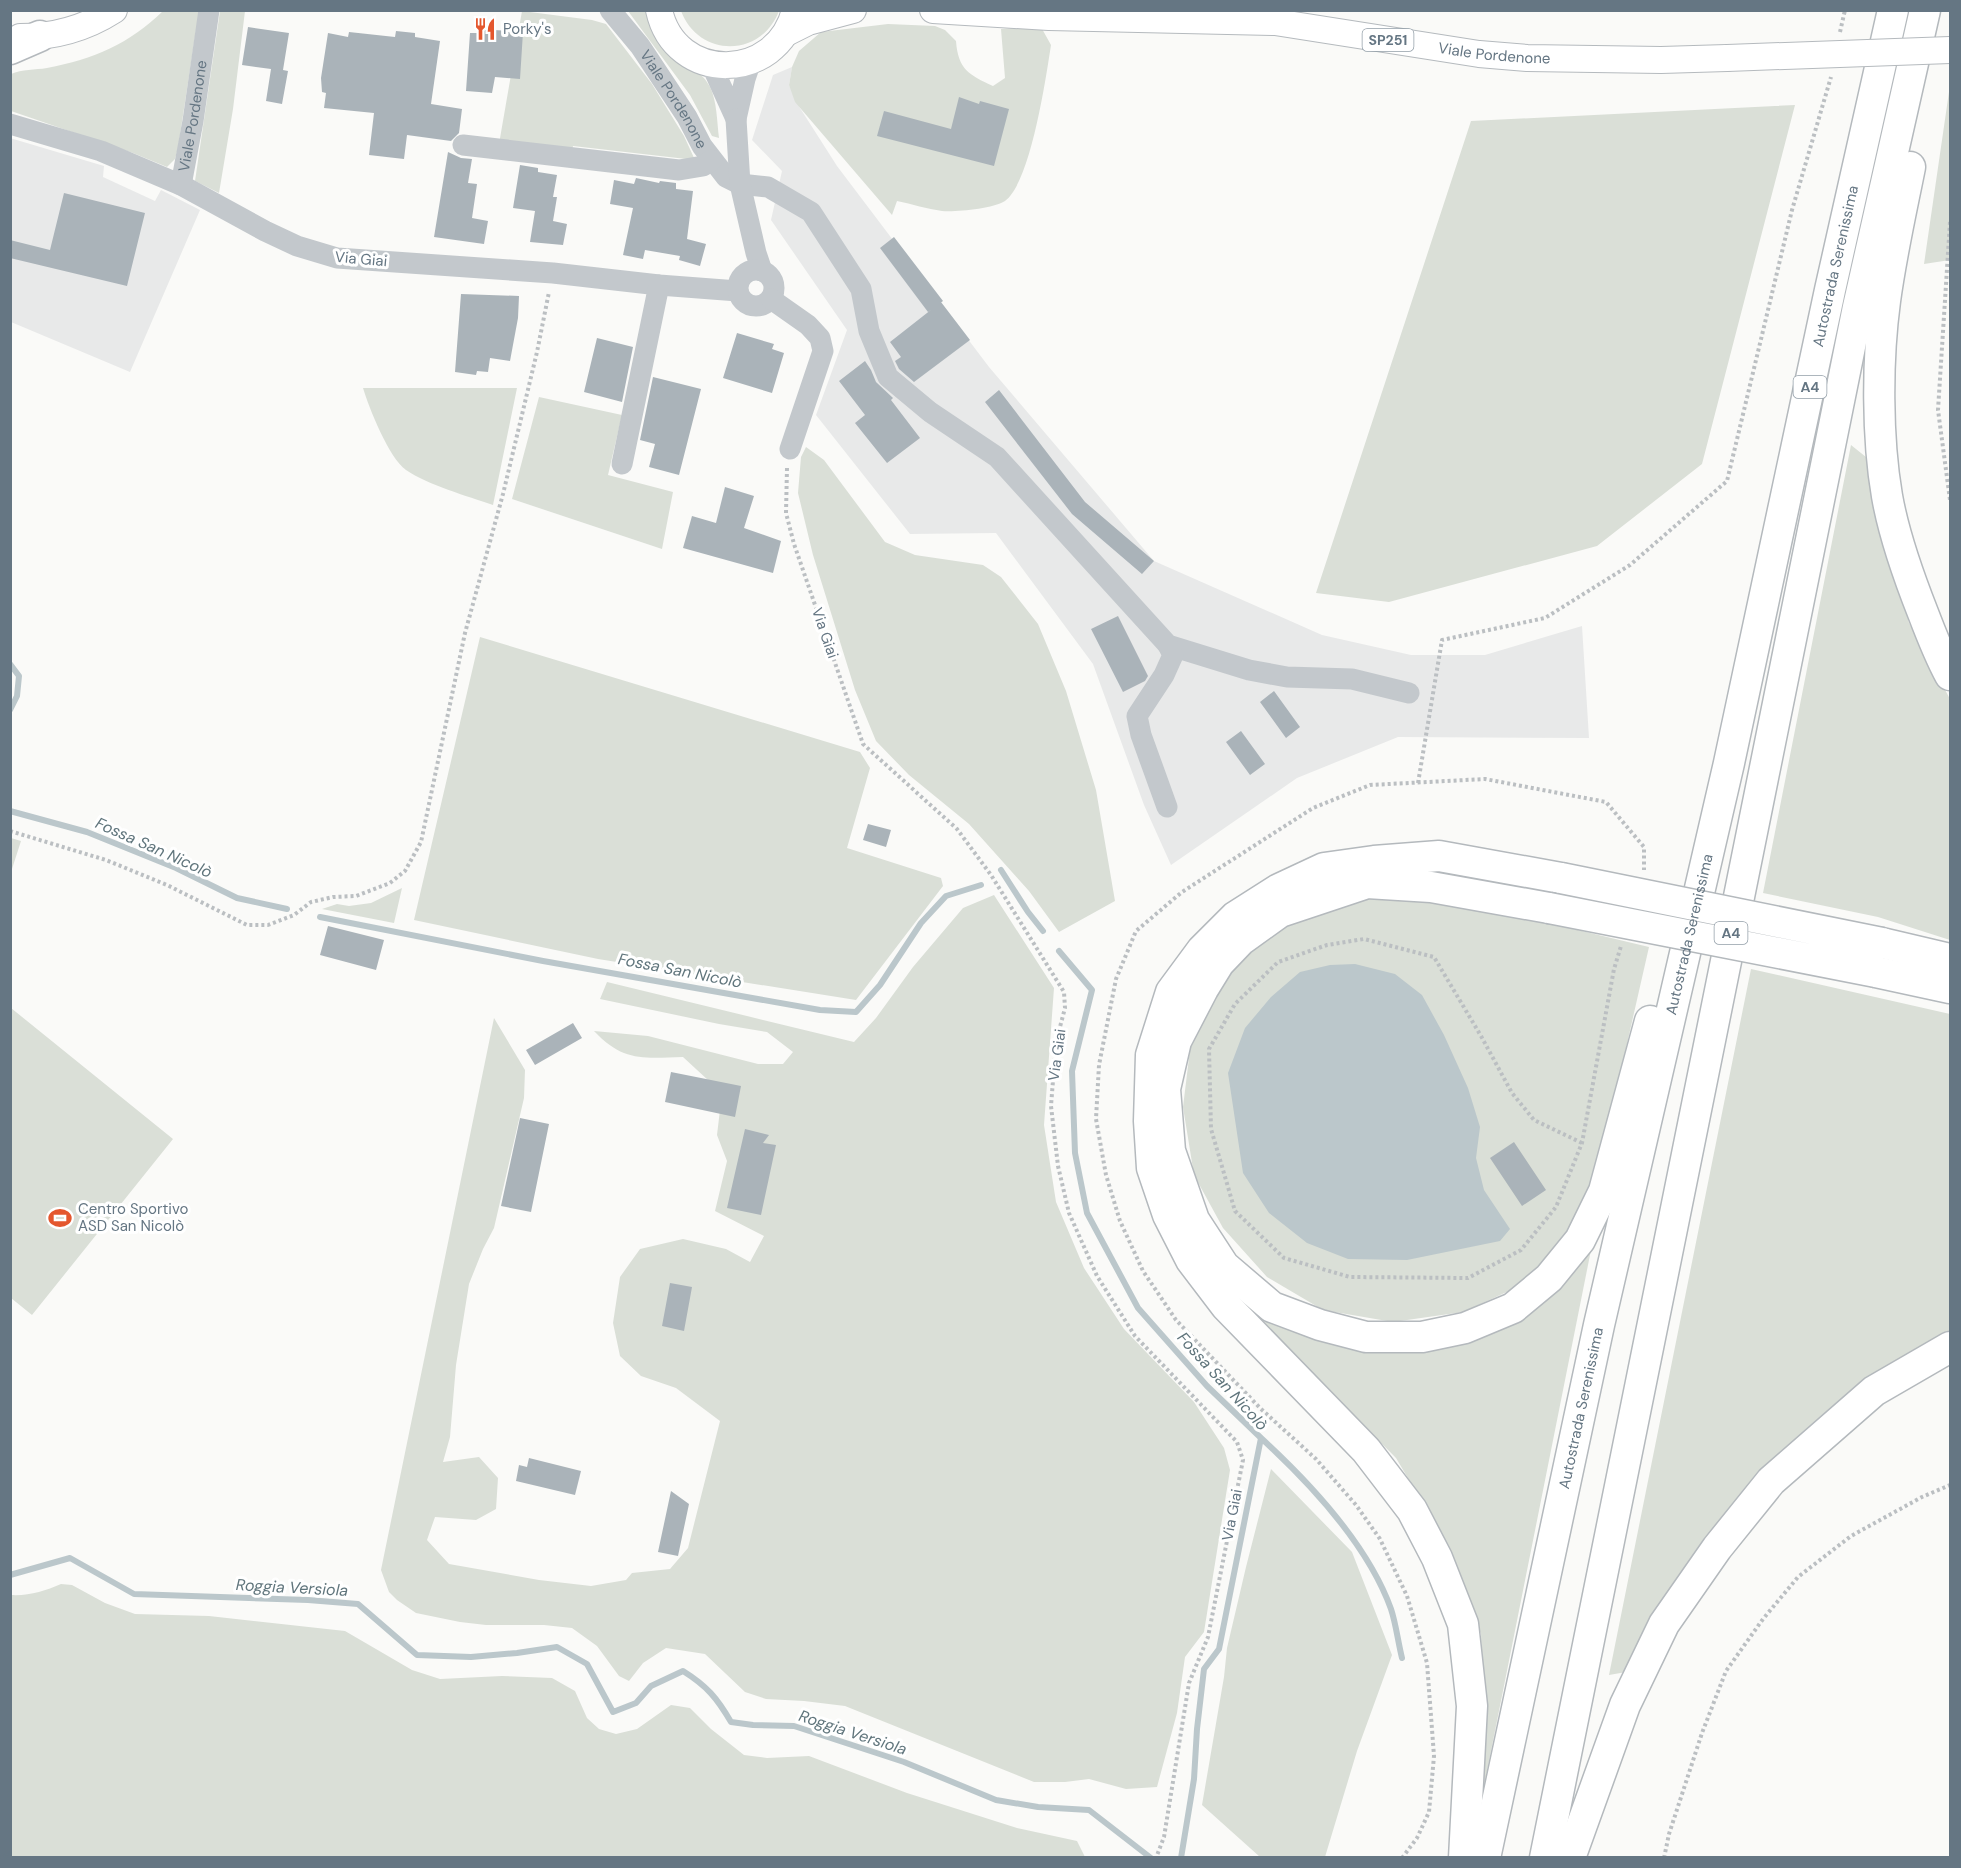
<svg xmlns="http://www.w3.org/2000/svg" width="1961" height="1868" font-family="'DM Sans',sans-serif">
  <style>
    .built { fill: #e8e9e9 }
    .green { fill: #dadfd7 }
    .water { fill: #bbc7cb }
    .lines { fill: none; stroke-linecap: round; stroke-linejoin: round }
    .stream { stroke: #bbc7cb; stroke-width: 6 }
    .building { fill: #aab3b9 }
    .major-casing { stroke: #b5babe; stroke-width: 28 }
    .highway-casing { stroke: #b4b9bd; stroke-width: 33 }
    .path { stroke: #bbbfc2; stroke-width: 4; stroke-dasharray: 3 3; stroke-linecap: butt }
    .minor { stroke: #c3c8cc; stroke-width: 21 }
    .major { stroke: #fff; stroke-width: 26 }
    .highway { stroke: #fff; stroke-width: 30 }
    .major-bridge-casing { stroke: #b5babe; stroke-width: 28; stroke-linecap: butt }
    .highway-bridge-casing { stroke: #b4b9bd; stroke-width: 33; stroke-linecap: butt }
    .major-bridge { stroke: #fff; stroke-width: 26 }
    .highway-bridge { stroke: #fff; stroke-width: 30 }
    .labels { text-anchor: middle; stroke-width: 6; stroke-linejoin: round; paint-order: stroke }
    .shield { fill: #fff; stroke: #939fa8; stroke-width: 1.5 }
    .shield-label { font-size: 14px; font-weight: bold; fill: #657683 }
    .poi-label { font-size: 15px; fill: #657683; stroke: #fff; text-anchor: start }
    .street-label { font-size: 15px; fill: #657683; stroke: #fff }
    .water-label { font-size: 16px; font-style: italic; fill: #60757c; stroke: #fff }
  </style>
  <rect width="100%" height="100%" fill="#fafaf8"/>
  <!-- built -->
  <path class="built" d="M792,67l-3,18 11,23 37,58 152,201 165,194 168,74 89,20h74l97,-29 7,112 -191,-1 -101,41 -126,87 -27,-60 -51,-141 -97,-131 -86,1 -94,-119 31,-85 -76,-110 11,-49 -30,-31 21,-65z
    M10,138l94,28 -1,11 52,24 6,-11 39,20 -70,162 -119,-50z"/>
  <!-- green -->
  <path class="green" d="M163,11h38l-5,19 -18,118 -3,11 -8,8 -34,-14 -122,-42v-37c11,-5 24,-4 36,-6 47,-9 82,-24 116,-57z
    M220,11h25l-12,98 -14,84 -24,-12z
    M522,11l70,9 14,4 46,60 32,52 11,24 -122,-14 -1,5 -73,-7z
    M628,11h18c7,19 15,37 32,50 13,9 24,10 32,26 7,14 7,35 9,51l-7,-2 -22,-41z
    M681,11v-1l98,1c-18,47 -80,47 -98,0z
    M888,24l47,2 10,4 11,11c2,28 13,34 37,45l12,-8 -4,-49 40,-2 10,18c-5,32 -20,137 -46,156 -13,8 -48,11 -63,10 -15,-2 -30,-7 -45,-10l-5,14 -97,-113 -6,-17 3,-18 7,-16 22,-19z
    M1950,85v175l-26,4z
    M1795,105l-93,359 -105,82 -208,56 -73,-9 155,-472z
    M363,388h154l-24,117c-26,-9 -65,-20 -87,-35 -17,-12 -37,-62 -43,-82z
    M539,397l83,18 -14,60 65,17 -11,57 -150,-50z
    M1851,445l15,12 43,166 41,76v241l-72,-23 -115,-24z
    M806,447l18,13 61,82 30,13 68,10 18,12 37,47 28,67 30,99 19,111 -56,31 -30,-41 -60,-67 -60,-49 -33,-34 -21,-51 -42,-135 -15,-62 3,-36z
    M480,637l380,115 10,16 -23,80 94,30 2,8 -87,114 -258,-41 -184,-39z
    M11,838l10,3 -10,31 -1,-34z
    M402,888l-8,35 -72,-14 15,-5 12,2 22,-3z
    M994,895l60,93 -10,137 12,77 28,66 40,61 70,73 30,46 6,22 -26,162 -19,25 -8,56 -20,74 -31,2 -37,-10 -24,3h-31l-189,-76 -41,-5 -38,-2 -21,-7 -40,-38 -39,-6 -23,15 -14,18 -10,-5 -22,-30 -25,-18 -28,-3h-58l-26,-3 -44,-9 -19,-13 -8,-8 -8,-22 113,-552 31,52 -1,28 -30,130 -11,21 -14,35 -13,81 -6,72 -7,25 36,-5 19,21 -2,31 -20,11 -41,-3 -8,23 22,24 90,16 52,6 35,-6 6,-7 38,-4 18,-21 32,-127 -44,-33 -35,-12 -21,-20 -7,-33 7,-46 20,-28 43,-10 43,10 24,13 14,-26 -49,-25 12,-50 -10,-26 5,-42 -39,-36c-40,1 -60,5 -89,-26l54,5 110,28h25l10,-12 -26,-20 -48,-8 -119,-25 7,-17 247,60 22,-24 37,-51 50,-59z
    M1388,896l80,8 181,43 -58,255 -28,44 -52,44 -48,22 -70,10 -70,-12 -56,-33 -44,-49 -29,-53 -11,-68 10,-82 33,-48 25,-27 37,-25 53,-22z
    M1751,969l199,45v325l-77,43 -241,289 -23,4z
    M11,1008l162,131 -141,176 -21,-17z
    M1591,1250l-108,541v-88l-2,-69 -41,-102 -44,-74 -94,-95 -74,-79 196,64z
    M1271,1469l81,83 40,103 -35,96 -32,106h-65l-58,-52 22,-128 3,-29 19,-81z
    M61,1584l11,1 33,18 30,11 74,2 136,15 67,39 28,9 62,-3 50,2 23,13 12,27 12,11 17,5 21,-5 34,-24 19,3 21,21 33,26 23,3 42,-2 98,37 110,35 60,13 8,16h-1074v-262c18,1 34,-4 50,-11z"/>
  <!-- water -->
  <path class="water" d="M1355,964l40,10 27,21 22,40 24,53 12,39 -4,31 8,32 26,39 -10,12 -93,19 -59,-1 -41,-16 -38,-30 -26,-40 -15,-100 17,-45 26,-31 29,-25 30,-7z"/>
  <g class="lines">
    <!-- stream -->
    <path class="stream" d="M10,664l9,12 -2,20 -7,14
      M10,811l77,21 89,36 61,30 50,11
      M1001,870l27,42 15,19
      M320,917l223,44 277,49 36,2 24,-27 41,-62 25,-27 35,-11
      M1059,951l33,39 -20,81 3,82 12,60 51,95 69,78 54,52 -42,211 -15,20 -7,60 -3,50 -13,79
      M1261,1438c49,45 107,107 130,171 5,15 7,33 11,49
      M10,1575l60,-17 64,36 174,6 50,4 59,51 54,2 46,-4 40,-6 30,17 26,48 23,-9 15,-17 32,-15c24,15 34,27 48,51l22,3 41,1 110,36 92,38 42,7 51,3 62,48"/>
  </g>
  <!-- building -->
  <path class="building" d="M248,27l41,6 -6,37 5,1 -6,33 -16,-3 5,-32 -29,-4z
    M479,29l44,3 -3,47 -25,-2 -3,16 -26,-2 4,-58h9z
    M396,31l19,2v4l25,4 -9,63 31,5 -3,24 -8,8 -44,-6 -3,24 -35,-4 5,-42 -50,-5 2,-15 -4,-1 -1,-14 7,-45 20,4 1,-5 46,5z
    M959,97l20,7 1,-3 29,8 -15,57 -117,-30 7,-25 67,18z
    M448,152l13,6 11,1 -4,24 9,1 -5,34 16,3 -4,23 -50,-7z
    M520,165l18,3v4l19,3 -4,22h4l-4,24 14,3 -4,21 -33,-3 5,-31 -22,-3z
    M636,178l23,5 1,-2 16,2v6l17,2 -6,48 19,5 -6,22 -21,-6 1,-4 -35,-6 -2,9 -20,-4 10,-47 -23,-4 4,-24 20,4z
    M64,193l81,20 -18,73 -117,-28v-18l40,10z
    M894,237l49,64 -15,11 -48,-64z
    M461,294l58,2 -1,22 -8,43 -20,-3 -2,14 -11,-1 -1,4 -21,-3z
    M941,302l29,38 -56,42 -15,-13 -4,-8 6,-4 -11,-15z
    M737,333l37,11 -2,5 12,4 -12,40 -49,-15z
    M597,338l36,9 -11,55 -38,-10z
    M865,361l6,9 5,12 17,16 -2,2 29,38 -33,25 -32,-40 10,-8 -26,-34z
    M653,377l48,12 -22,86 -30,-8 6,-23 -15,-4z
    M999,390l86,112 69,59 -12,13 -70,-60 -87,-112z
    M725,487l29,9 -10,32 37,13 -8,32 -90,-25 9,-32 24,7z
    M1118,616l30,60 -3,5 -22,11 -32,-63z
    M1274,691l26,36 -14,11 -26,-36z
    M1241,731l24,33 -15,11 -24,-33z
    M868,824l23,6 -5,17 -23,-7z
    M328,926l56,14 -8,30 -56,-15z
    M573,1023l9,15 -47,27 -9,-15z
    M671,1072l70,14 -6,31 -70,-15z
    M520,1118l29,6 -18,88 -30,-6z
    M745,1129l24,6 -6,8 13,2 -15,70 -34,-7z
    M1514,1142l32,48 -24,16 -32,-48z
    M670,1283l22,4 -8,44 -22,-5z
    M529,1458l52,13 -6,24 -59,-14 3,-16 8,2z
    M671,1491l18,13 -11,52 -20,-4z"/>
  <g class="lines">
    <!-- major casing -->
    <g class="major-casing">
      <g id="major">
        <path d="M659,10c16,74 118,73 136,0"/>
        <path id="s3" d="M933,10l116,7 226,5 204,32 48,4 134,2 66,-2"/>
        <path d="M786,33l22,-11 45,-12"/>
        <path d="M20,37c33,0 66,-9 94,-27"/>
      </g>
    </g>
    <!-- highway casing -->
    <g class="highway-casing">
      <g id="highway">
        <path d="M10,49l30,-13"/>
        <path d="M1910,167c-9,45 -19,89 -25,134 -8,59 -8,137 2,195 7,40 21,79 36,117 8,21 16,42 27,62"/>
        <path d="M1549,908l-118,-21 -64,-4 -87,29 -39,28 -22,23 -16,26 -27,52 -11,48 5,62 24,69 30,46 48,41 48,18 46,12h56l43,-9 48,-20 36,-30 31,-38 24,-49 46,-170"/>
        <path d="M1882,943l68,16"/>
        <path d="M1876,972l74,16"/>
        <path d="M1464,1858l8,-152 -9,-82 -26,-66 -25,-48 -46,-60 -140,-144 -35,-46 -23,-45 -16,-47 -3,-47 2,-66 20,-63 31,-42 33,-33 44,-28 45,-21 50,-7 65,-5 122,22"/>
        <path id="s4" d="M1485,1858l114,-533 130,-562 101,-473 63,-280"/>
        <path d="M1545,1858l313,-1551 67,-297"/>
        <path d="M1570,1858l55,-153 39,-81 53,-76 54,-67 103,-90 76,-44"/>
      </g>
    </g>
    <!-- path -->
    <path class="path" d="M1840,32l5,-22
      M1950,222l-12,188 12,90
      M787,468l-1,45 8,31 69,200 94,85 34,46 73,117 1,16 -9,34 -5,64 7,60 11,47 28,63 38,60 102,106 6,18 -35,177 -19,46 -25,154 -8,21
      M1418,783l24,-143 103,-22 85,-53 97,-84 65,-271 39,-133
      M10,831l96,29 61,25 80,40h21l26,-10 17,-13 22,-5 23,-1 34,-13 15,-12 16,-29 44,-209 38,-139 34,-142 12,-60
      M1582,1143l-48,-23 -22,-27 -31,-57 -47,-79 -70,-18 -37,6 -49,17 -43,42 -26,45 2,80 24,82 49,47 66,19 118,1 53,-28 35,-43 26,-64 32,-174 7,-23
      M1402,1858l15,-20 12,-26 5,-56 -7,-93 -20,-67 -27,-57 -24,-34 -40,-46 -55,-50 -85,-89 -33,-49 -23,-50 -14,-46 -10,-56 3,-54 17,-86 20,-48 46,-39 131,-84 57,-23 115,-6 121,23 38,45v23
      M1664,1858l5,-24 33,-101 24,-62 37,-52 35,-42 53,-41 71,-39 28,-12"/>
    <!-- minor -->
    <g class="minor">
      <path id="s1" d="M610,10l30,36 47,71 15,29 24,31 14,7 28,3 43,25 50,77 8,42 19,46 42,35 67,45 171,188 81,25 38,7 65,2 57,14"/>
      <path d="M711,64l25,55 9,-40 6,-18"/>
      <path d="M736,119l4,65 16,69 6,18"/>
      <path d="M10,124l91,27 80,34 84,46 32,15 40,12 216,15 106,12 79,6"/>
      <path d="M463,145l216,25 24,-4 9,-6"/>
      <path id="s2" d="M181,185l12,-64 16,-111"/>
      <circle cx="756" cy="288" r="18"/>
      <path d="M771,299l37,26 12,13 3,13 -33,98"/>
      <path d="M622,464l37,-179"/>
      <path d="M1167,807l-26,-72 -4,-19 27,-41 9,-20 -5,-10"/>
    </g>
    <!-- major -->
    <use href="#major" class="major"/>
    <!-- highway -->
    <use href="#highway" class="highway"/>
    <!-- major-bridge casing -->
    <g class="major-bridge-casing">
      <path id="major-bridge" d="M1727,58l223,-8"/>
    </g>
    <!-- highway-bridge casing -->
    <g class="highway-bridge-casing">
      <path id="highway-bridge" d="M1561,878l321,65
        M1549,908l327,64"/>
    </g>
    <!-- major-bridge -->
    <use href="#major-bridge" class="major-bridge"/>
    <!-- highway-bridge -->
    <use href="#highway-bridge" class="highway-bridge"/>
  </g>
  <!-- icons -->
  <defs>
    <g id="restaurant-bare" transform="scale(1.8)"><path d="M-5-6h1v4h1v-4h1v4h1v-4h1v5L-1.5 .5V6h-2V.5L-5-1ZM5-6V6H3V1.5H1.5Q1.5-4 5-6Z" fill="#e4572e" stroke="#fff" stroke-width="2.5" paint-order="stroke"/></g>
    <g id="stadium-bare" transform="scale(1.8)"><path d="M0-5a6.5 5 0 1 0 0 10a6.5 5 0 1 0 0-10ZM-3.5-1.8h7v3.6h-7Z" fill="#e4572e" stroke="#fff" stroke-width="2.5" paint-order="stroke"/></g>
  </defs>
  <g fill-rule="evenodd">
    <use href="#restaurant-bare" x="485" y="29"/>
    <use href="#stadium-bare" x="60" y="1218"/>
  </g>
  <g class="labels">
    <!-- shield labels -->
    <g class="shield">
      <rect x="1362.5" y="29" width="51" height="22" rx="4.5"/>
      <rect x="1793.5" y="376" width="33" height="22" rx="4.5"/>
      <rect x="1714.5" y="922" width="33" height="22" rx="4.5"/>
    </g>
    <g class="shield-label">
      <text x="1388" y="45">SP251</text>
      <text x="1810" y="392">A4</text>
      <text x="1731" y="938">A4</text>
    </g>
    <!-- poi labels -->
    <g class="poi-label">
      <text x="503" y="34">Porky's</text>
      <text x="78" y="1214">Centro Sportivo<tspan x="78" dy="17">ASD San Nicolò</tspan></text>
    </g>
    <!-- street labels -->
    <g class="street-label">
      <text dy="5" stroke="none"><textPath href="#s3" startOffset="564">Viale Pordenone</textPath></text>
      <text dy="5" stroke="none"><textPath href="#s1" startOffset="110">Viale Pordenone</textPath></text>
      <text dy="5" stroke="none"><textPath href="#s2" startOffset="70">Viale Pordenone</textPath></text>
      <text transform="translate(361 259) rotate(5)" y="5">Via Giai</text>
      <text dy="5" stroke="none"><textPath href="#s4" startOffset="1630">Autostrada Serenissima</textPath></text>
      <text transform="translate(825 633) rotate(71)" y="5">Via Giai</text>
      <text dy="5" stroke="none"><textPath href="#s4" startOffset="946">Autostrada Serenissima</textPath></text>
      <text transform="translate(1057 1055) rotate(-82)" y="5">Via Giai</text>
      <text dy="5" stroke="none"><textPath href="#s4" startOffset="460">Autostrada Serenissima</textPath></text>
      <text transform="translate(1232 1515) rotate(-79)" y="5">Via Giai</text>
    </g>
    <!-- water labels -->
    <g class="water-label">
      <text transform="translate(154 847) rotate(24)" y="6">Fossa San Nicolò</text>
      <text transform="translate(680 970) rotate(11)" y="6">Fossa San Nicolò</text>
      <text transform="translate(1223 1381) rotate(48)" y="6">Fossa San Nicolò</text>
      <text transform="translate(292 1587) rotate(3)" y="6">Roggia Versiola</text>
      <text transform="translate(853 1732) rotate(18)" y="6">Roggia Versiola</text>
    </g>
  </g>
  <!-- border -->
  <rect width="1961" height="1868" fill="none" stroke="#657683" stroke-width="24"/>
</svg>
